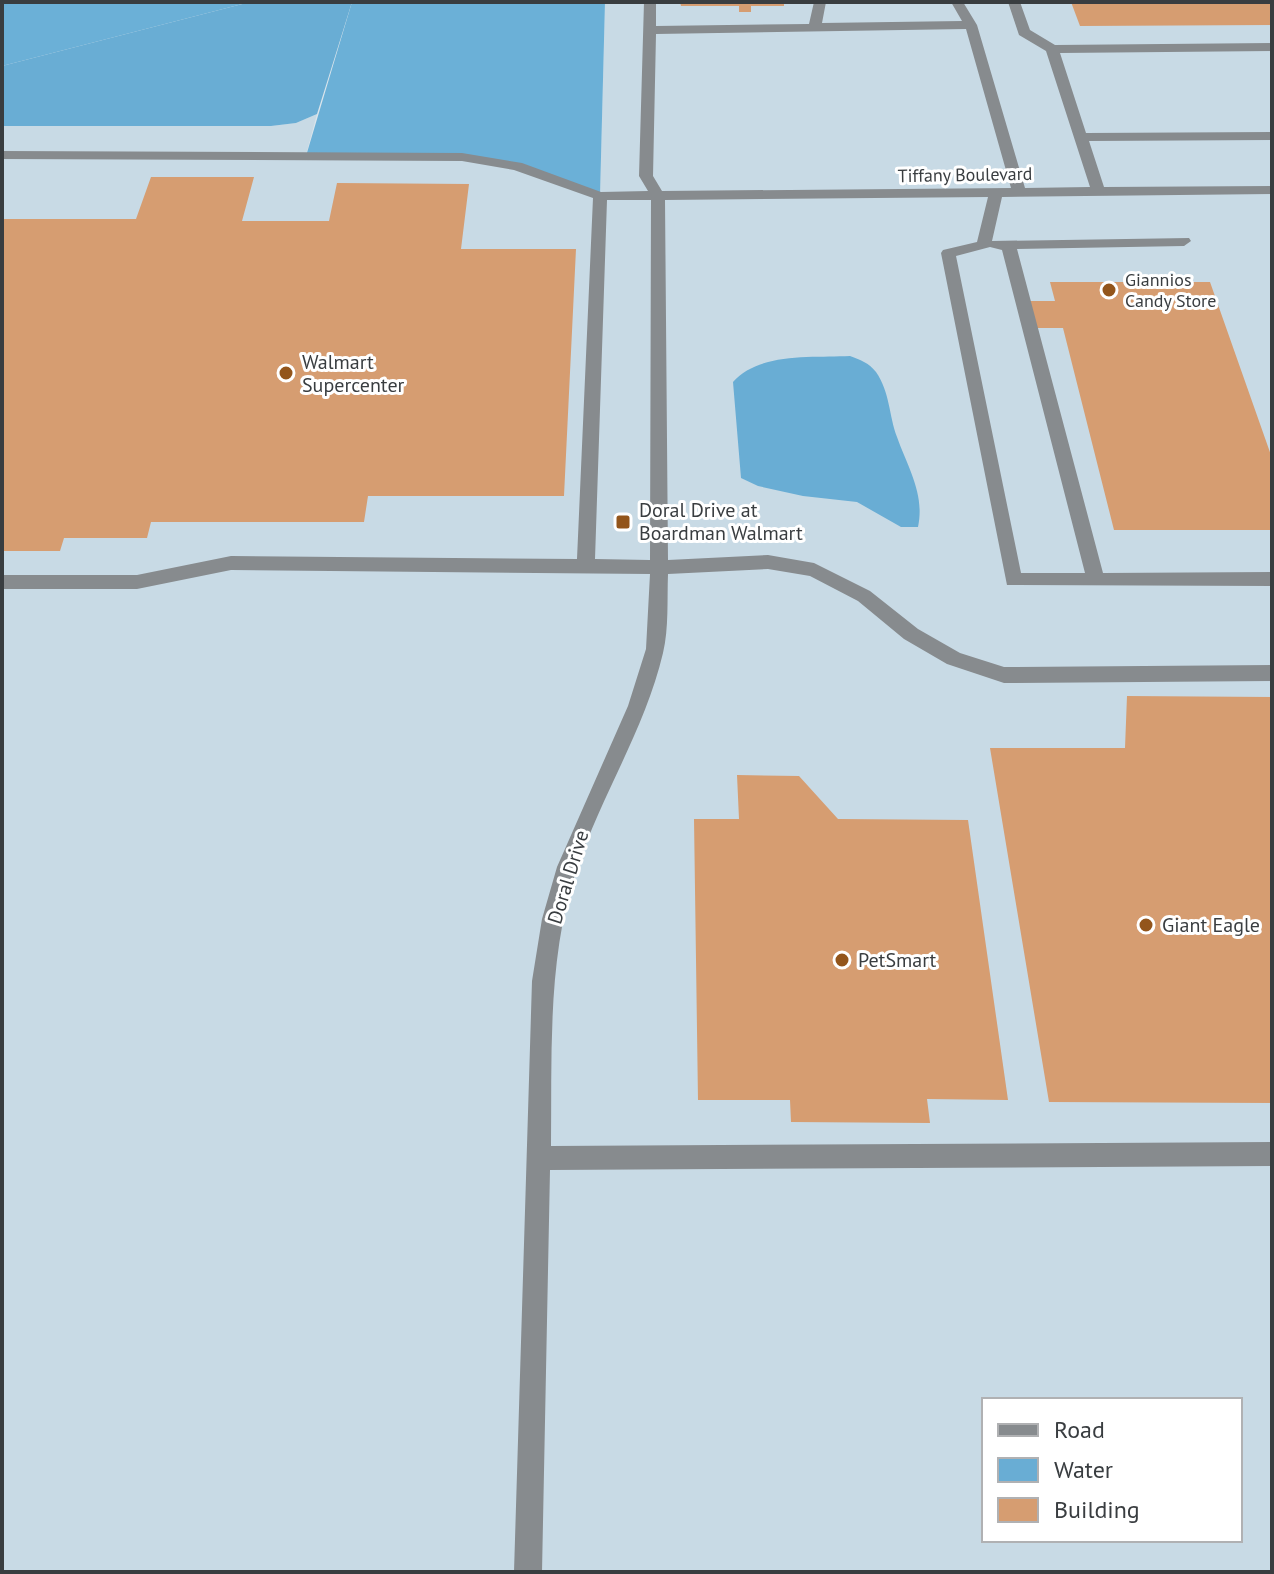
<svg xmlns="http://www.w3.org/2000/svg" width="1274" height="1574" font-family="'PT Sans',sans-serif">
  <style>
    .built { fill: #c8dae5; fill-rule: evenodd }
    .forest { fill: #6bb0d7 }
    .water { fill: #69add4 }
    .building { fill: #d69d71 }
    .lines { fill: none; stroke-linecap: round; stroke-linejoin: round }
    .minor { fill: #878b8e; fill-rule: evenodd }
    .poi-dot { fill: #93551b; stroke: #fff; stroke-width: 3 }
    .labels { text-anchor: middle; stroke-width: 6; stroke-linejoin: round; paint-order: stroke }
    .far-street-label { font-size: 18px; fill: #393d40; stroke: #fff }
    .far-poi-label { font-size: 18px; fill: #393d40; stroke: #fff; text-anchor: start }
    .poi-label { font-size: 20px; fill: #393d40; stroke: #fff; text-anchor: start }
    .street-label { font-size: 20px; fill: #393d40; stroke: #fff }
  </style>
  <rect width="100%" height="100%" fill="#dbe5ec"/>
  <!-- built -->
  <path class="built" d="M605,2h667v1570h-1270v-1446h269l25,-3 21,-9 -11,41 156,2 55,9 83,30zM984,1400h256v140h-256z"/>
  <!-- forest -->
  <path class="forest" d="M2,2h248l-248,64z
    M352,2h253l-5,194 -52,-19 -86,-20 -156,-1z"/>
  <!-- water -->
  <path class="water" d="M250,2h102l-35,112 -21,9 -25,3h-269v-60z
    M850,356c11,4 19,7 26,16 14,20 13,44 21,65 11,31 28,57 21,90h-17l-44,-25 -54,-6 -45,-10 -17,-8 -8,-96c26,-30 80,-24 117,-26z"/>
  <!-- building -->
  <path class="building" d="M680,2h104v4h-33v6h-12v-6h-58z
    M1071,2h201v23l-192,1z
    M151,177h103l-12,44h87l8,-38 132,1 -8,65h115l-12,247h-196l-4,26h-213l-4,16h-83l-4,13h-58v-332h134z
    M1050,282h160l62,176v72h-158l-51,-202h-28l-6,-27h26z
    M1127,696l145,1v406l-223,-1 -59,-354h135z
    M737,775l62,1 39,43 130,1 40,280 -81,-1 3,24 -139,-1 -1,-22h-92l-4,-281h45z"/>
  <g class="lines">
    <!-- minor -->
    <path class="minor" d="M644,2h12v24l153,-2 5,-22h12l-4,21 140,-2 -11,-19h12l14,23 48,163 65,-1 -44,-136 -27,-16 -11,-33h12l10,28 25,15 217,-2v8l-212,2 26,80 186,-1v8l-183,1 15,46 168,-1v8l-270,3 -10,44 197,-3 2,3 -7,5 -167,3 86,324 169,-1v14l-265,-1 -66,-332 2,-3 34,-8 11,-45 -323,3 3,360 100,-5 46,8 56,28 48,38 42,24 44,14 268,-2v16l-268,2 -57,-19 -43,-25 -46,-38 -48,-25 -42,-7 -100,5c-1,25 1,54 -5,79 -18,76 -61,141 -86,215 -30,89 -25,185 -26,278l721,-4v24l-722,4 -8,402h-28l18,-591 10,-62 15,-52 71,-161 18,-57 4,-75 -419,-4 -94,19h-135v-14h135l94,-19 346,3 16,-361 -79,-28 -52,-9 -460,-2v-8l460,2 60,10 79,29 47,-1 -9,-15zM966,29l45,159 -349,3 -9,-15 3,-142zM607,200h44l-1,360 -55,-1zM990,247l12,3 83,323h-64l-65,-317z"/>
  </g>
  <!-- markers -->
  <g class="poi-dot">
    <circle cx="1109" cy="290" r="8"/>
    <circle cx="286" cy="373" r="8"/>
    <rect x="615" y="514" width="16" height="16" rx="4"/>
    <circle cx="1146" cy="925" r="8"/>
    <circle cx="842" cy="960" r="8"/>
  </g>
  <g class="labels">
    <!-- far-street labels -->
    <g class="far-street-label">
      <text transform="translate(965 175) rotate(-1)" y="6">Tiffany Boulevard</text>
    </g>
    <!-- far-poi labels -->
    <g class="far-poi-label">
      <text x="1125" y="286">Giannios<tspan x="1125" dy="21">Candy Store</tspan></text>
    </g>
    <!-- poi labels -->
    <g class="poi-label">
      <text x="302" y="369">Walmart<tspan x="302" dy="23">Supercenter</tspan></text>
      <text x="639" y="517">Doral Drive at<tspan x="639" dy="23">Boardman Walmart</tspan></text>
      <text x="1162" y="932">Giant Eagle</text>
      <text x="858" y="967">PetSmart</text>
    </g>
    <!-- street labels -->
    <g class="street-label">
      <text transform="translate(568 877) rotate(-73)" y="7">Doral Drive</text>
    </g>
  </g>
  <!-- border -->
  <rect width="1274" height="1574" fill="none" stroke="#393d40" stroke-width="8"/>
  <!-- legend -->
  <rect x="982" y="1398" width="260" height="144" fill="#ffffff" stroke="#b0b1b3" stroke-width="2"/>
  <rect x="998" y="1424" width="40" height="12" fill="#878b8e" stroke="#b0b1b3" stroke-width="2"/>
  <text x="1054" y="1438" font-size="24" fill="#393d40">Road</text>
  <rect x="998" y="1458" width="40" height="24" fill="#69add4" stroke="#b0b1b3" stroke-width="2"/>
  <text x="1054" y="1478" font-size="24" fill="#393d40">Water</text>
  <rect x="998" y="1498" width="40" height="24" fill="#d69d71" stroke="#b0b1b3" stroke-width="2"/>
  <text x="1054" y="1518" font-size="24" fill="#393d40">Building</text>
</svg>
